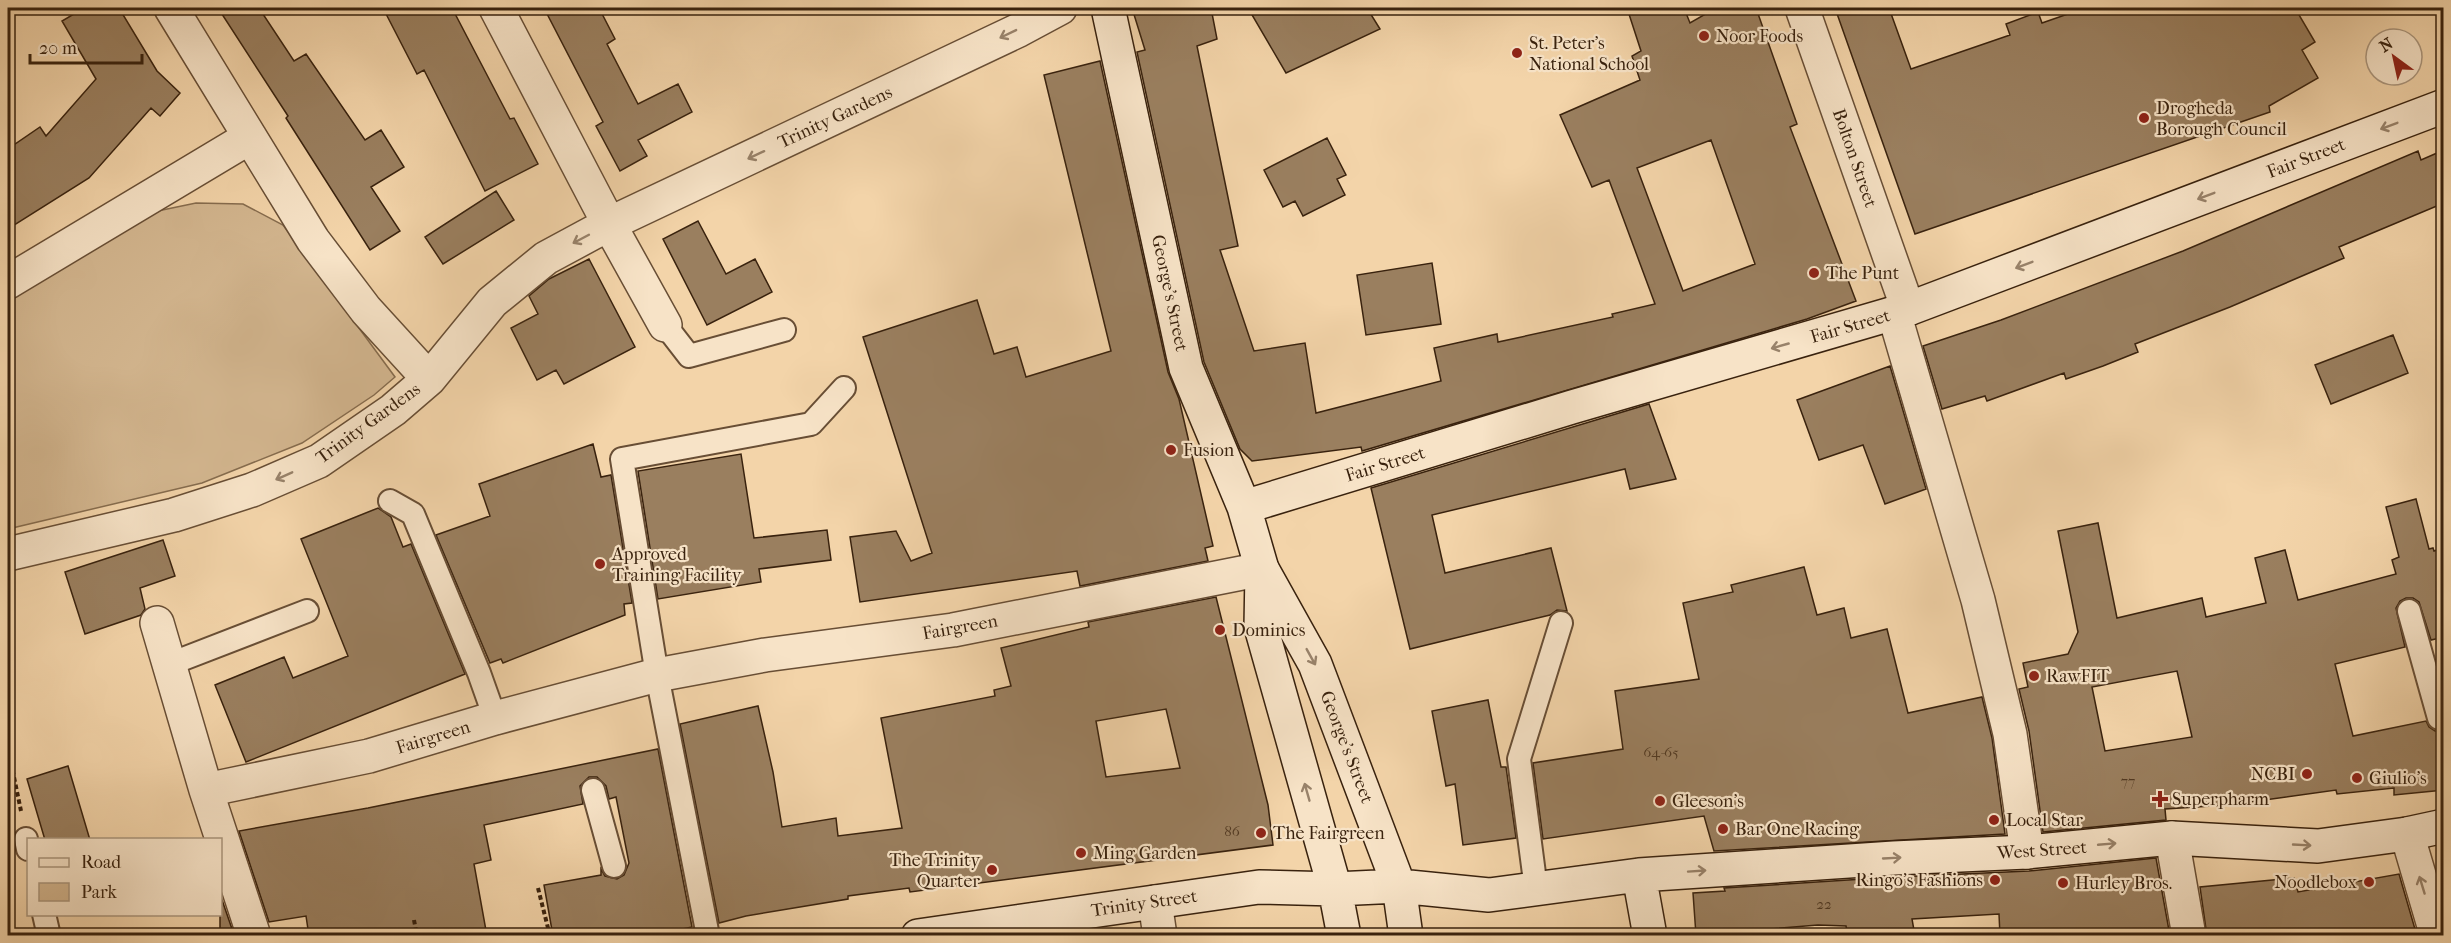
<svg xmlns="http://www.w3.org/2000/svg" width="2451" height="943" font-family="'IM FELL French Canon',serif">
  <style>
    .green { fill: #d3b68f; stroke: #866c4e; stroke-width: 1.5 }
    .building { fill: #9a7f5f; stroke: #39220e; stroke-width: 1.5; fill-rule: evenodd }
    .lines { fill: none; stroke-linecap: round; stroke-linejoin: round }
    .lane-casing { stroke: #684e35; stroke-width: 26 }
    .street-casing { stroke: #684e35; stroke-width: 36 }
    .secondary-casing { stroke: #39220e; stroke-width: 36 }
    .path { stroke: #39220e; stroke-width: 4; stroke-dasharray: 4.5 3; stroke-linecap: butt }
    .lane { stroke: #f7e3c7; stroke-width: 22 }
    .street { stroke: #f7e3c7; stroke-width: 33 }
    .secondary { stroke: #f7e3c7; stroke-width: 33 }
    .oneway { stroke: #98826a }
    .poi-dot { fill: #8f2418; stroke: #f7e3c7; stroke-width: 2 }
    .labels { text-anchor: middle; stroke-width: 4.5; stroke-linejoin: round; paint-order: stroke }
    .number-label { font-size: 15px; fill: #513922 }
    .poi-label { font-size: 18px; fill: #39220e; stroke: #f7e3c7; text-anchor: start }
    .street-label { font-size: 18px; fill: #39220e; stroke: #f7e3c7 }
  </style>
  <rect width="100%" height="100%" fill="#f3d4a9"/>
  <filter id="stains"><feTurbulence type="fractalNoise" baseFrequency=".00333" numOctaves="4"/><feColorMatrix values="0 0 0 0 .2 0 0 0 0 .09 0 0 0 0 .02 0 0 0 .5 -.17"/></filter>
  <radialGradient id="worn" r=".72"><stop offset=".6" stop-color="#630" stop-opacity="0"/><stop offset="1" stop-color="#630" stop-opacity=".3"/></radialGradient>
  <!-- green -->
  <path class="green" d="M196,203l47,1 40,21 112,152 -21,18 -72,48 -100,40 -194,46v-227l140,-89z"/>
  <!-- building -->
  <path class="building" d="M84,8h35l38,63 23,22 -20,23 -9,-8 -62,70 -81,51v-80l32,-22 6,9 50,-57 -34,-58z
    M218,8h41l35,53 12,-7 59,86 16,-10 23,37 -33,20 29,44 -30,19 -84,-132 2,-2z
    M383,8h69l58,111 4,-1 24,46 -53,27 -61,-121 -7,4z
    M544,8h55l16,31 -8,5 31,60 40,-20 14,28 -54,28 9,16 -27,15 -24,-45 7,-4z
    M1132,8h79l6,31 -20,7 41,200 -18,4 34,101 51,-8 11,70 125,-32 -7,-33 63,-14 1,8 115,-25 -1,-3 43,-10 -46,-124 -17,7 -32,-72 80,-35 -8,-24 9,-5 -14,-43h57l6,15 26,-15h40l41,116 -7,3 66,174 -49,18 -445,132 -1,-4 -109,14 -12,-12 -36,-87 -67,-310 8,-2zM1711,140l44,124 -72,27 -46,-123z
    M1248,8h119l13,21 -94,44z
    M1835,8h54l22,61 99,-34 -4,-11 32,-12 4,11 43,-15h210l20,34 -13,8 16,28 -49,28 1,6 -355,122z
    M1100,61l68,311 11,27 34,147 -8,2 3,13 -128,25 -3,-15 -217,31 -10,-65 46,-6 15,30 21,-8 -69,-216 114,-37 17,54 23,-7 9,30 85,-26 -67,-276z
    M1327,138l19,37 -9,4 8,16 -42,21 -8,-15 -12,6 -19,-37z
    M2444,150v53l-105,44 5,11 -114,49 -95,37 3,8 -35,14 -37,13 -2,-6 -77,28 -2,-5 -43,13 -19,-63 78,-26 182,-69 235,-100 3,9z
    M496,191l18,29 -71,44 -18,-27z
    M698,221l28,53 29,-15 17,33 -65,33 -44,-86z
    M589,259l46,88 -71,37 -8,-14 -19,10 -26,-52 27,-14 -9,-18 20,-17z
    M1432,263l9,61 -75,11 -9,-60z
    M2393,335l15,38 -77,31 -16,-39z
    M1890,366l36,123 -41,15 -22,-59 -44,15 -22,-60z
    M1649,404l27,75 -46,10 -5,-20 -193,46 13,58 106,-25 16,63 -10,-1 -7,5 -140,34 -39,-161z
    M593,444l8,33 10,-2 21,128 -8,1 1,11 -122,48 -2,-4 -11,4 -54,-128 54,-19 -11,-32z
    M741,454l13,84 73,-8 4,30 -72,9 2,13 -103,17 -20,-128z
    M2416,499l13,50 4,-1 1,3 10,-3v89l-13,3 -12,-38 -6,-4h-7l-6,3 -4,7 9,39 -70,17 18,72 73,-15 3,6 6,4h9v59l-50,5v-7l-57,6 -1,-4 -108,15 -63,4 1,11 -123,12 -14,-101 -10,-42 9,-2 -5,-24 45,-9 10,-22 -20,-101 40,-8 19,95 85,-20 4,19 60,-14 -11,-45 30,-8 13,50 98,-26 -4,-14 7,-3 -13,-50zM2177,671l15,66 -87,14 -13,-64z
    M378,508l13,9 12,30 8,-3 54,130 -219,88 -31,-77 69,-28 9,21 55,-22 -47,-117z
    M163,540l12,36 -35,12 5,21 -4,6 -56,19 -20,-62z
    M1804,567l13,48 27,-7 7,30 36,-9 21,84 74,-16 10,41 13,96 -291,17 -10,-35 -161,23 -10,-76 90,-14 -8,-58 84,-12 -16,-76 50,-11 -2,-7z
    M1216,597l52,208 5,40 -363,47 -1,-4 -61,8v3l-102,17 -27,7 -39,-199 78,-18 15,66 9,55 54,-9 2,18 64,-8 -21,-110 114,-22 -1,-6 17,-4 -10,-38 88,-21 -1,-5zM1166,709l14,59 -74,9 -10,-56z
    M1488,700l13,67h5l10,71 -53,7 -8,-61 -9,2 -14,-75z
    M658,749l34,178 -42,9h-97l-9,-51 57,-10v-6l4,7 12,3 7,-4 5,-12 -13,-66 -7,2 -3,-13 -9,-9h-8l-9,9 3,18 -99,21 7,35 -17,4 13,72h-178l-3,-20 -37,6 -30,-91 129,-23z
    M68,766l22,74h-45l-18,-61z
    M2156,858l14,78h-170l-1,-22 -87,5 3,17h-67l-2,-10 -28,-1 -85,7v3h-37l-3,-42 32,-2 -1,-3 171,-11 134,-6z
    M2399,874l18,62h-210l-7,-49 94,-9 4,14z
    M220,894l12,35 -12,2z"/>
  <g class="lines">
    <!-- lane casing -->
    <g class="lane-casing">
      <path id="lane" d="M665,325l24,31 95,-26
        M390,501l23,13 66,159 16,45
        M2409,611l30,107
        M170,664l137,-53
        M593,790l21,76
        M26,839l2,10
        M1536,889l-17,-130 42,-136
        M44,914l5,22
        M708,936l-51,-261 -35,-216 189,-35 33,-36"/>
    </g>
    <!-- street casing -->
    <g class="street-casing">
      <path id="street" d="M171,8l142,232 53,70 63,69
        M496,8l113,216 56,101
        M1802,8l106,301
        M8,282l242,-145
        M1894,313l84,287 32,134 17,118
        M8,554l166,-39 78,-25 67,-29 74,-51 36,-31 63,-77 54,-44 63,-34 410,-194 41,-22
        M157,623l49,167 48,146
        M206,790l163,-34 126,-38 162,-43 108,-20 188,-25 309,-61
        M2407,834l30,102
        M2172,838l17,98
        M1155,902l5,34"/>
    </g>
    <!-- secondary casing -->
    <g class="secondary-casing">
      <path id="secondary" d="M1108,8l78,360 58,139 18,62 53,95 84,222 7,50
        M1244,507l328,-100 336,-98 536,-203
        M1262,571l-1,56 74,262 9,47
        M1639,875l11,61
        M918,936l341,-49 76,2 64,-3 90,9 150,-20 255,-17 133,-6 145,-14 146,8 89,-12 37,-8"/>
    </g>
    <!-- path -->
    <path class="path" d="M8,748l13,63
      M538,888l12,48
      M414,920l3,16"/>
    <!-- lane -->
    <use href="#lane" class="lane"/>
    <!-- street -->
    <use href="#street" class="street"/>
    <!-- secondary -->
    <use href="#secondary" class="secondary"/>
  </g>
  <!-- one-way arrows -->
  <defs><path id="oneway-shaft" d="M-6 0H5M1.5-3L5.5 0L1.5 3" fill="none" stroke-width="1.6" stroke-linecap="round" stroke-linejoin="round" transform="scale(1.5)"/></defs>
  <g class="oneway">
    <use href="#oneway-shaft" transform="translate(1008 34) rotate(154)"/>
    <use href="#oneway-shaft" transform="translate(2389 126) rotate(159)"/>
    <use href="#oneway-shaft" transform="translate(756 155) rotate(155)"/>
    <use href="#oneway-shaft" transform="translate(2206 196) rotate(159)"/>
    <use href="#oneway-shaft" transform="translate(581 239) rotate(152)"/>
    <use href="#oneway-shaft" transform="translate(2024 265) rotate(159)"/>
    <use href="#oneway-shaft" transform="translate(1780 346) rotate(164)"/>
    <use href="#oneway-shaft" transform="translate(284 476) rotate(156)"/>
    <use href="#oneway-shaft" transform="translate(1311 657) rotate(61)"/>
    <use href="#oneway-shaft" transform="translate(1307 792) rotate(-106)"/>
    <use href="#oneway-shaft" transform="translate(2107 844) rotate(-5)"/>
    <use href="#oneway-shaft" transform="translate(2302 845) rotate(3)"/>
    <use href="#oneway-shaft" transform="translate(1892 858) rotate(-3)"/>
    <use href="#oneway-shaft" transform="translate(1697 871) rotate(-4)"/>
    <use href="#oneway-shaft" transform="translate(2422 885) rotate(-107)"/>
  </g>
  <!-- markers -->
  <g class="poi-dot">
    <circle cx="1704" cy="36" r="6"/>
    <circle cx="1517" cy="53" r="6"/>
    <circle cx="2144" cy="118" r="6"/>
    <circle cx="1814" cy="273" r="6"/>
    <circle cx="1171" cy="450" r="6"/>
    <circle cx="600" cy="564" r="6"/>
    <circle cx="1220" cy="630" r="6"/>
    <circle cx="2034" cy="676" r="6"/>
    <circle cx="2307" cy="774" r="6"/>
    <circle cx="2357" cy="778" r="6"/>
    <path d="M2157 790h6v6h6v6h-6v6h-6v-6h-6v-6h6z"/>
    <circle cx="1660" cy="801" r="6"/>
    <circle cx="1994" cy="820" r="6"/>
    <circle cx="1723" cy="829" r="6"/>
    <circle cx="1261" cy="833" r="6"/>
    <circle cx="1081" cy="853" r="6"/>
    <circle cx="992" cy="870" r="6"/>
    <circle cx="1995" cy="880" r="6"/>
    <circle cx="2369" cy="882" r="6"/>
    <circle cx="2063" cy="883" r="6"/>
  </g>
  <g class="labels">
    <!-- number labels -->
    <g class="number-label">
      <text x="1661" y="757">64-65</text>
      <text x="2128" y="786">77</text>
      <text x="1232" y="836">86</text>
      <text x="1824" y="909">22</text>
    </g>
    <!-- poi labels -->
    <g class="poi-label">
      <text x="1716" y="42">Noor Foods</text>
      <text x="1529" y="49">St. Peter's<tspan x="1529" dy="21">National School</tspan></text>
      <text x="2156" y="114">Drogheda<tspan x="2156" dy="21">Borough Council</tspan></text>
      <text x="1826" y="279">The Punt</text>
      <text x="1183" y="456">Fusion</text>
      <text x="612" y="560">Approved<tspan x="612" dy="21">Training Facility</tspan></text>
      <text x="1232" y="636">Dominics</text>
      <text x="2046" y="682">RawFIT</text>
      <text x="2295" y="780" text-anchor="end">NCBI</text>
      <text x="2369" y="784">Giulio's</text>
      <text x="2172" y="805">Superpharm</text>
      <text x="1672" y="807">Gleeson’s</text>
      <text x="2006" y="826">Local Star</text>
      <text x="1735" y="835">Bar One Racing</text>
      <text x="1273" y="839">The Fairgreen</text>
      <text x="1093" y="859">Ming Garden</text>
      <text x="980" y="866" text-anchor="end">The Trinity<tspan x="980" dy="21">Quarter</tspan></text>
      <text x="1983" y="886" text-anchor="end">Ringo's Fashions</text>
      <text x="2357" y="888" text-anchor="end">Noodlebox</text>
      <text x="2075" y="889">Hurley Bros.</text>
    </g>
    <!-- street labels -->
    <g class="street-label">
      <text transform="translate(835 117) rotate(-25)" y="6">Trinity Gardens</text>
      <text transform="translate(1855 158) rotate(71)" y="6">Bolton Street</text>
      <text transform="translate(2306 158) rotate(-21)" y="6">Fair Street</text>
      <text transform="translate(1170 293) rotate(78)" y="6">George's Street</text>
      <text transform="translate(1850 326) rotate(-16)" y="6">Fair Street</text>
      <text transform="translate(368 423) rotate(-36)" y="6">Trinity Gardens</text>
      <text transform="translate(1385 464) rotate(-17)" y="6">Fair Street</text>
      <text transform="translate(960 627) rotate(-10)" y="6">Fairgreen</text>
      <text transform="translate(433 737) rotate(-17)" y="6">Fairgreen</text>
      <text transform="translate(1347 747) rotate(69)" y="6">George's Street</text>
      <text transform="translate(2042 850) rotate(-4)" y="6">West Street</text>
      <text transform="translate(1144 903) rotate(-8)" y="6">Trinity Street</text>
    </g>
  </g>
  <!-- margin -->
  <rect width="2451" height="943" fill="none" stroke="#f3d4a9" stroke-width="30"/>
  <rect x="9" y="9" width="2433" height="925" fill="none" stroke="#39220e" stroke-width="3"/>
  <rect x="15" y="15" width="2421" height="913" fill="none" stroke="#39220e" stroke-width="1.5"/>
  <!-- legend -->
  <rect x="27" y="838" width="195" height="78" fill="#f7e3c7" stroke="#ab967d" stroke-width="1.5"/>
  <rect x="39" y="858" width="30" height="9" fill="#f7e3c7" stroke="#ab967d" stroke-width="1.5"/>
  <text x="81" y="868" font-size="18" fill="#39220e">Road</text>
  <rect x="39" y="883" width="30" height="18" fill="#d3b68f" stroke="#ab967d" stroke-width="1.5"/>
  <text x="81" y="898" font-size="18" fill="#39220e">Park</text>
  <!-- north arrow -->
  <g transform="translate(2394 57) rotate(327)"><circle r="28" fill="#f7e3c7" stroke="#ab967d" stroke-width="1.5"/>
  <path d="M0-4.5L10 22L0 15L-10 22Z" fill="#8f2418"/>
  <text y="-9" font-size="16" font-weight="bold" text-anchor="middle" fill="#39220e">N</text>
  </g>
  <!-- scale -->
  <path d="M30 54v9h112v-9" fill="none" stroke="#39220e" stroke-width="3"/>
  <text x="39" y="54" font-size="18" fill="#39220e" stroke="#f7e3c7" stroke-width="4.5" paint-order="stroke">20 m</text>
  <rect width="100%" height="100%" filter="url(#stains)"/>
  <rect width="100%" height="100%" fill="url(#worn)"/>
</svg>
